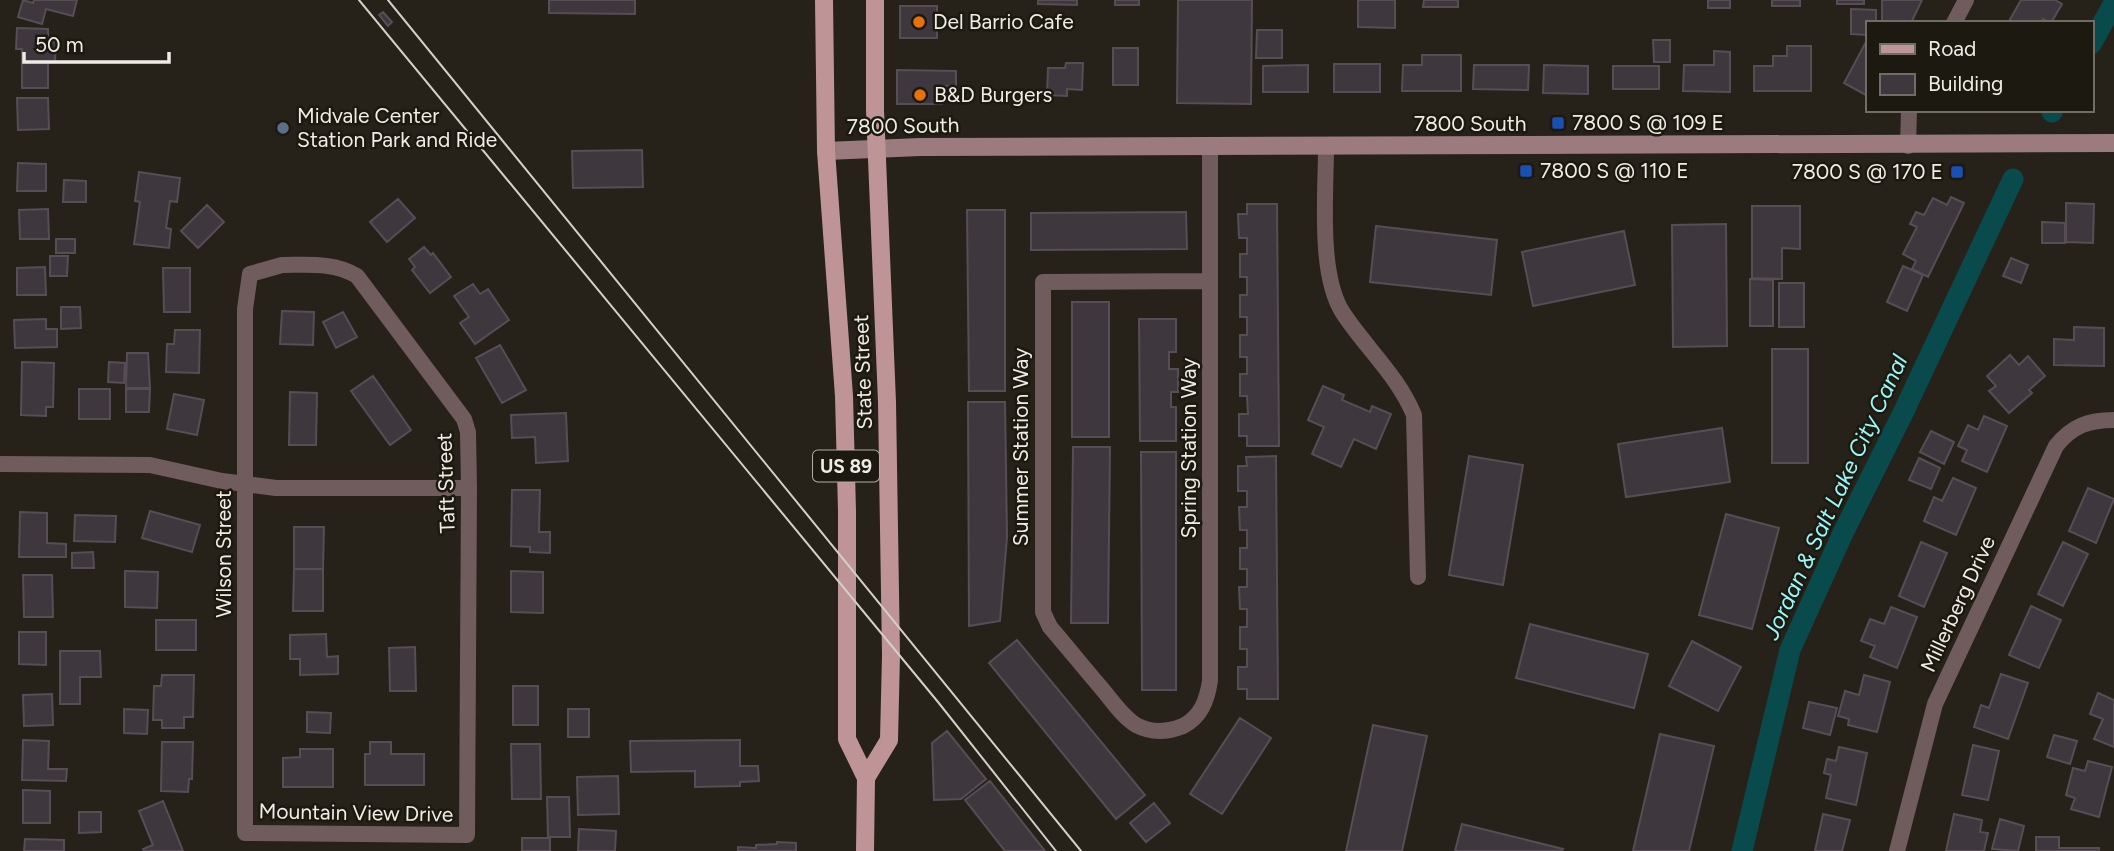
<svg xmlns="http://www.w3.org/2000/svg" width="2114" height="851" font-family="Figtree,sans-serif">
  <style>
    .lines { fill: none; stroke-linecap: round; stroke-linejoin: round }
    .canal { stroke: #094b4d; stroke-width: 21 }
    .building { fill: #3f373e; stroke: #564d55; stroke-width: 2 }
    .minor { stroke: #705b5d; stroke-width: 16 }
    .secondary { stroke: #9c7b7e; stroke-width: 18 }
    .primary { stroke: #be9497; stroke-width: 18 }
    .tram { stroke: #d3d0c9; stroke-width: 2 }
    .food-dot { fill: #e8710a; stroke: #1c1910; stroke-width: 2.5 }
    .transit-dot { fill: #1a4fb4; stroke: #1c1910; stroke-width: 2.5 }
    .service-dot { fill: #5c6f8a; stroke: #1c1910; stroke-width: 2.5 }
    .labels { text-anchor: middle; stroke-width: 5; stroke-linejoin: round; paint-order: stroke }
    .shield { fill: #1c1910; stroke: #b0ada6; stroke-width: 2 }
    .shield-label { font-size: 19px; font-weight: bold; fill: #efece6 }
    .poi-label { font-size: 21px; fill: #efece6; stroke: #1c1910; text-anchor: start }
    .street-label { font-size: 21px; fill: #efece6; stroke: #1c1910 }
    .water-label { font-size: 23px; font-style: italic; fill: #98f7fa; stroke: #1c1910 }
  </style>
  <rect width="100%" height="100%" fill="#262219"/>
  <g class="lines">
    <!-- canal -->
    <path class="canal" d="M2091,44l23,-41
      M2052,112l1,-2
      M1742,851l48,-201 53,-117 60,-120 110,-234"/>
  </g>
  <!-- building -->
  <path class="building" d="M23,0l10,3 1,-3h43l-4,16 -27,-7 -4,15 -24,-7z
    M549,0h86v14l-86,-1z
    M1038,0h39v5l-39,-1z
    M1115,0h24v5h-24z
    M1178,0h74l-1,104 -74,-1z
    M1358,0h37v28l-37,-1z
    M1424,0h34v7h-35z
    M1708,0h22v8h-22z
    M1772,0h28v6h-28z
    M1837,0h27v4h-27z
    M1882,0h40l-11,23h-29z
    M2021,0h34l7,4 -11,19 -8,-4 -3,4h-32z
    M900,6h37v32h-37z
    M1851,9l25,1v13h-9v12l-16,-1z
    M383,12l9,10 -4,4 -9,-11z
    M17,28l31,1v13h8l-1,20h-7v26h-26v-39h-6z
    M1257,30h25v28h-26z
    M1653,40h17v22h-16z
    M1866,42h1l-1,53 -22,-12z
    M1787,46h24v45h-57v-25h19v-10h14z
    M1113,48h25v37h-25z
    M1714,51l16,1v40l-47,-1 1,-26h30z
    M1422,55h39v36h-59l1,-26h19z
    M1066,63h17l-1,27 -15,-1v7l-20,-1 1,-27h17z
    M1334,64h46v28h-46z
    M1308,65v27h-45v-26z
    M1474,65h55l-1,25 -55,-1z
    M1544,65l44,1v28l-45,-1z
    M1613,66h46v23h-46z
    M897,70l59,1v15h-13l-1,18h-45z
    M17,98h31l1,31 -31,1z
    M642,150l1,37 -70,1 -1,-37z
    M18,163l28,1v27h-29z
    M139,172l41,6 -3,24 -7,-1 -4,27 5,1 -2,19 -35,-4 6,-42 -5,-1z
    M64,180l22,1v21h-23z
    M1951,197l13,6 -36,74 -16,-8 4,-8 -13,-7 14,-27 -7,-3 6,-12 8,3 9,-17 14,7z
    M398,199l17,19 -28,24 -17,-20z
    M2066,203l28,1 -1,39 -27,-1z
    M1247,204h30l2,242h-32v-10h-8v-22h9l-1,-18h-7v-22h7v-17h-7v-22h7v-18h-7v-22h7v-18h-7v-23h7v-16h-8l-1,-24h9z
    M207,205l17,17 -26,26 -17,-17z
    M1752,206h48v43l-18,-1v31l-30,-1z
    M48,209l1,30h-29l-1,-29z
    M967,210h38v181h-36z
    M1186,212l1,37 -156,1v-37z
    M2042,222l23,1v20h-23z
    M1726,224l1,122 -54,1 -1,-122z
    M1376,226l121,14 -6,55 -121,-13z
    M1624,231l11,54 -102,21 -11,-54z
    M56,239h19v14h-19z
    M424,247l7,8 2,-2 18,24 -21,16 -18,-23 3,-3 -6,-8z
    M50,256h18l-1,20h-17z
    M2011,258l17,7 -7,18 -18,-7z
    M1903,266l20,9 -16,36 -20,-9z
    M45,267l1,28h-29v-27z
    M163,268h27v44h-26z
    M1750,279l23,1v46h-23z
    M1779,283h25v44h-25z
    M473,284l7,10 8,-5 21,31 -34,24 -15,-21 9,-6 -15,-21z
    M1072,302h37v135h-37z
    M61,307h19l1,21 -20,1z
    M282,311l32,1 -1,33 -33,-1z
    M343,312l14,25 -21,11 -13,-26z
    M46,319v10h11v18l-42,1 -1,-28z
    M1139,319h37v33h-7v17h9v23h-7v15h5v34h-36z
    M2074,327l30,1v38l-50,-1v-26l20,1z
    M175,330h25l-1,43 -33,-1 1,-28h7z
    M500,345l26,45 -24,13 -26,-45z
    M1772,349h36v114h-36z
    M127,353h21l2,35h-24z
    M2010,355l9,10 9,-9 17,20 -16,14 3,3 -23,20 -20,-22 7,-5 -9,-10z
    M22,362l32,1 -1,44h-7v9l-25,-1z
    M109,362l16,1 -1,20 -16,-1z
    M373,376l38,54 -21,15 -39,-54z
    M1323,386l21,9 -2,5 28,12 2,-6 19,8 -15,35 -22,-10 -13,28 -29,-13 12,-27 -16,-7z
    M79,389h31v30h-31z
    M126,389h24l-1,23h-23z
    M290,392l27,1 -1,52h-27z
    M174,394l30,6 -7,35 -30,-6z
    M968,402h37l2,135 -7,84 -31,5z
    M566,413l2,48 -32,2 -1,-26 -23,1 -1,-23z
    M1984,416l23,10 -20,46 -25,-11 5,-11 -9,-4 10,-21 10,5z
    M1722,428l8,54 -104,15 -8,-53z
    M1931,431l23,11 -10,22 -24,-12z
    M1073,447h37l-2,176h-37z
    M1141,452h35v238h-34z
    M1276,456l2,243h-31v-10h-9v-22h9v-18h-7v-22h7v-18h-7l-1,-22h8v-18h-7v-21h7v-18h-7l-1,-23h8v-16h-9v-25h9l-1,-9z
    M1469,456l54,9 -20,120 -54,-10z
    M1919,458l21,10 -9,21 -22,-9z
    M1953,478l23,10 -20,47 -32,-14 10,-24 8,4z
    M2088,488l26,11 -18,44 -27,-12z
    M512,490h28l-1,42h11v21l-20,-1v-5l-19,-1z
    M150,511l50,14 -8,27 -50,-14z
    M20,512l27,1v30l19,1v13h-47z
    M1726,514l53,14 -27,101 -53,-14z
    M75,515l41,1 -1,26 -41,-1z
    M294,527h30l-1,42h-29z
    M1921,542l26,11 -23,54 -25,-11z
    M2063,542l25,12 -25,52 -25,-12z
    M93,552l1,16h-22v-15z
    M294,569h29v42h-30z
    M125,571l33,1 -1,36 -32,-1z
    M511,571l32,1v41l-32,-1z
    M23,575h29l1,42h-29z
    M2031,606l30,14 -22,48 -30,-13z
    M1891,607l26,10 -20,51 -27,-11 5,-11 -14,-5 9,-22 14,5z
    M156,620h40v30h-40z
    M1530,624l118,30 -14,54 -118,-30z
    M19,632h27v33l-27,-1z
    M326,634l1,23 11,-1v18l-38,1v-16h-10v-24z
    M1017,640l128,155 -29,24 -127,-156z
    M1692,641l49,26 -23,44 -49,-25z
    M415,647l1,44h-26l-1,-43z
    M60,651h40l1,26h-21v27h-20z
    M2001,674l27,9 -20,56 -34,-12 7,-22 8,3z
    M162,675h32l-1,42h-9v11h-22v-8h-9l1,-34h7z
    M1864,675l26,7 -13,50 -29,-7 1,-6 -11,-3 7,-25 14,4z
    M513,686h25v39h-25z
    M2098,693l16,7v47l-20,-8 9,-20 -13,-5z
    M52,694l1,31 -29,1 -1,-31z
    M1809,702l28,6 -7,27 -27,-7z
    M124,709l24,1 -1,24 -23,-1z
    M568,709h21v28h-21z
    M307,712l24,1 -1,20 -23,-1z
    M1240,718l31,20 -49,76 -32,-20z
    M1373,725l54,11 -25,115h-56z
    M947,731l39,48 -25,20 -27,1 -2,-57z
    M1660,734l54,12 -25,105h-56z
    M2054,735l23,6 -7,23 -23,-7z
    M23,740l26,1 -1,28h19l-1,12 -44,-1z
    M740,740v26h18l1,15 -19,1v4l-45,1v-16l-64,1 -1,-31z
    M162,742h31l-1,37h-3l-1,13 -27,-1z
    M370,742h21v12h33v31h-59v-31h5z
    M511,744h29l1,55h-29z
    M1973,745l26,6 -11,49 -26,-5z
    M1839,747l28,6 -11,52 -30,-7 5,-23 -7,-2 3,-14 9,2z
    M300,749h33v38h-50v-29l17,-1z
    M2088,761l24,6 -13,50 -28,-8 4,-11 -9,-3 7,-27 12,3z
    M618,776l1,38 -41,1 -1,-38z
    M990,781l55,70h-40l-40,-51z
    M23,790l27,1v32h-27z
    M547,797h22l1,40h-22z
    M163,801l20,50h-39l-1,-2 10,-4 -14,-34z
    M1154,803l16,20 -24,19 -16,-19z
    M79,812h22v20l-22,1z
    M1823,814l27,6 -8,31h-27z
    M1954,814l28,6 -2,12 8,1 -4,18h-38z
    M2000,819l24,7 -6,25 -26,-2z
    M1462,824l101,25 -1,2h-107z
    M579,829l37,2 -1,20h-37z
    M2036,837h23v11h40v3h-63z
    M522,838h28v13h-28z
    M25,839l39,1v11h-40z
    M777,842l19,1v8h-58v-4l18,1v-3l21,-1z"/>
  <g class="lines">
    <!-- minor -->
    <path class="minor" d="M1954,23l12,-23
      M1908,146l1,-36
      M1326,148c0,45 -8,127 17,165 23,35 55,63 71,102l4,162
      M282,265c26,0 52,-3 75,11l107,143 4,13 1,56 -2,347 -222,-2v-524l5,-35z
      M1210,281l-167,1v330l7,15c18,21 35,42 53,63 9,11 20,27 33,35 15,8 32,7 47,1 18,-9 24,-26 27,-45v-534
      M0,464l150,1 72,16 54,7h193
      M1897,851l38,-147 121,-258c16,-20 32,-26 58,-26"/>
    <!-- secondary -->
    <path class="secondary" d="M826,151l94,-4 1194,-4"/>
    <!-- primary -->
    <path class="primary" d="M824,0l2,151 18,245 3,115v228l19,39 -1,73
      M866,778l23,-38 2,-85 -4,-253 -12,-292v-110"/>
    <!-- tram -->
    <path class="tram" d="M359,0l579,702 118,149
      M388,0l693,851"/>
  </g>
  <!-- markers -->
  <g class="food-dot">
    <circle cx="919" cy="22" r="7"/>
    <circle cx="920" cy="95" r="7"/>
  </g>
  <g class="transit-dot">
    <rect x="1551" y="116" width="14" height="14" rx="3.5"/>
    <rect x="1519" y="164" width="14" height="14" rx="3.5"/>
    <rect x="1950" y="165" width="14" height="14" rx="3.5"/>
  </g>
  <circle class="service-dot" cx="283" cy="128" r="7"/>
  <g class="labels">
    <!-- shield labels -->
    <rect class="shield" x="813" y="450.5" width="66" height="31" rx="5"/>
    <g class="shield-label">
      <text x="846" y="473">US 89</text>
    </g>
    <!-- poi labels -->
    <g class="poi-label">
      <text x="933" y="29">Del Barrio Cafe</text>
      <text x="934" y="102">B&amp;D Burgers</text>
      <text x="297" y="123">Midvale Center<tspan x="297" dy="24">Station Park and Ride</tspan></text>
      <text x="1572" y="130">7800 S @ 109 E</text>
      <text x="1540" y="178">7800 S @ 110 E</text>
      <text x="1943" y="179" text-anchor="end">7800 S @ 170 E</text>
    </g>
    <!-- street labels -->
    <g class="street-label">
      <text x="1470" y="131">7800 South</text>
      <text transform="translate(903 126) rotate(-1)" y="7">7800 South</text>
      <text transform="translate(863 372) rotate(-92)" y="7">State Street</text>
      <text transform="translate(1021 447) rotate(-90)" y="7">Summer Station Way</text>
      <text transform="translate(1189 448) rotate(-90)" y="7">Spring Station Way</text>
      <text transform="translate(446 483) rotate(-92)" y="7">Taft Street</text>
      <text transform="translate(224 554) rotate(-90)" y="7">Wilson Street</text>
      <text transform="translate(1958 604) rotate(-65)" y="7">Millerberg Drive</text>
      <text transform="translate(356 813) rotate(1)" y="7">Mountain View Drive</text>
    </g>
    <!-- water labels -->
    <g class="water-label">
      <text transform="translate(1835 497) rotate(-65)" y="8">Jordan &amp; Salt Lake City Canal</text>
    </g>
  </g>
  <!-- legend -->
  <rect x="1866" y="21" width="228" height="91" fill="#1c1910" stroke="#706d66" stroke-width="2"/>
  <rect x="1880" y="44" width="35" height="10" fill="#be9497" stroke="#706d66" stroke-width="2"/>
  <text x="1928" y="56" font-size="21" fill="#efece6">Road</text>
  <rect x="1880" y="74" width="35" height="21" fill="#3f373e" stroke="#706d66" stroke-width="2"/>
  <text x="1928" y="91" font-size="21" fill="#efece6">Building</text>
  <!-- scale -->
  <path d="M24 52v10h145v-10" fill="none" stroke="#efece6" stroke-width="3.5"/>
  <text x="35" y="52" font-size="21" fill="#efece6" stroke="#1c1910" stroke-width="5" paint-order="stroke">50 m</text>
</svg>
